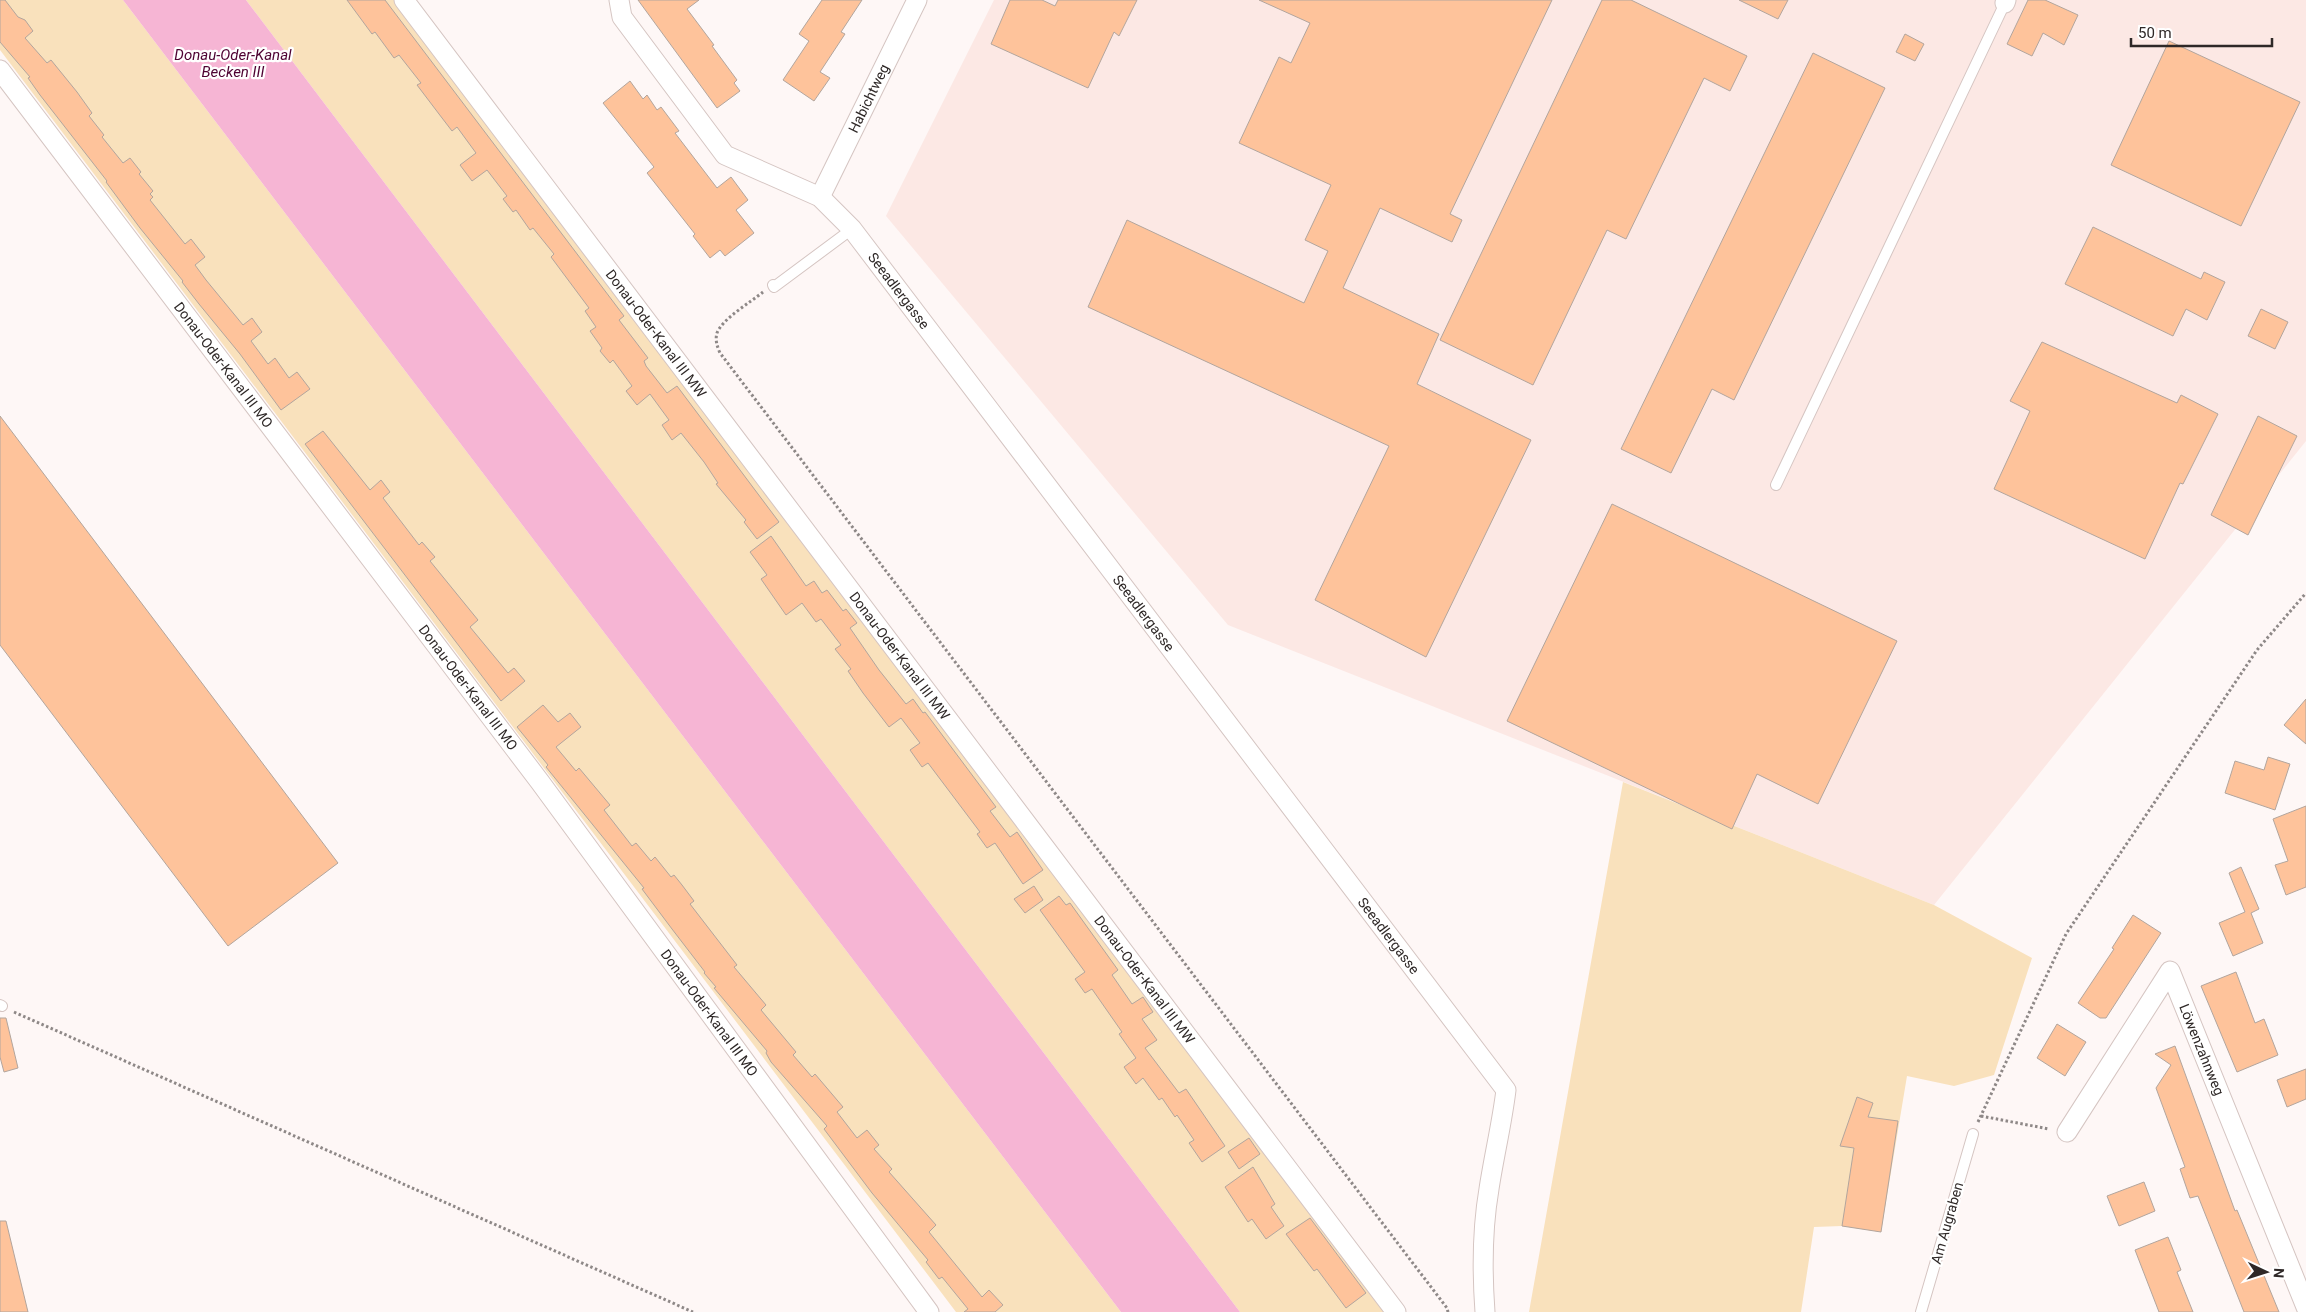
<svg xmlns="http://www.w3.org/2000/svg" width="2306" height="1312" font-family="Roboto,sans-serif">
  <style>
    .built { fill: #fce8e4 }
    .green { fill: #f9e1bc }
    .water { fill: #f6b5d4 }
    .building { fill: #fec39b; stroke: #b2a59d }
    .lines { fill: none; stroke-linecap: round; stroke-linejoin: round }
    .lane-casing { stroke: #d5c5c2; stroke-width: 12 }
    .street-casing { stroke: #d5c5c2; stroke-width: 21 }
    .path { stroke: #8e8887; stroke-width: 3; stroke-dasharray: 2.5 2.5; stroke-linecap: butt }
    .lane { stroke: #fff; stroke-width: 10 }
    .street { stroke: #fff; stroke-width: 19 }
    .labels { text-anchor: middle; stroke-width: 4.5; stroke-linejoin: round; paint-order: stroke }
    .street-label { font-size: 14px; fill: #2e2827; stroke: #fff }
    .water-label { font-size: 15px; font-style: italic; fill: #4e0232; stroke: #fff }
  </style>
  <rect width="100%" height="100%" fill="#fef7f6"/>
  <!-- built -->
  <path class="built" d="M994,0h1312v441l-372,464 -706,-280 -342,-409z"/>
  <!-- green -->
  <path class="green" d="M0,0h123l998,1312h-165l-956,-1262z
    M246,0h148l993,1312h-147z
    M1623,782l311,123 98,53 -38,117 -40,11 -47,-10 -26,156 -39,-6 -28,1 -13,85h-272z"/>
  <!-- water -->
  <path class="water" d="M123,0h123l994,1312h-119z"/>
  <!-- building -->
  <path class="building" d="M0,0h5l13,17 7,3 8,11 -8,7 22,25 4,-3 26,32 15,21 -3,3 15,19 -2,2 21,26 7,-5 11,14 -2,2 14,17 -3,3 3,3 -3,3 35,44 6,-5 14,18 -10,8 11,15 37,45 9,-7 10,14 -11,9 17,23 7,-6 14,20 8,-6 13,17 -29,21 -41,-56 -41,-50 -17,-22 1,-1 -43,-53 -34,-46 1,-1 -67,-86 -12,-17 2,-1 -30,-35z
    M347,0h38l239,316 -5,4 29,38 -4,3 2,5 21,27 10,-7 102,136 -22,17 -13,-17 2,-2 -30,-36 2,-1 -14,-21 -23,-29 -9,7 -10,-15 7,-5 -19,-26 -13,11 -11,-14 6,-5 -19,-26 -3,3 -10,-12 2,-3 -12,-17 6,-4 -11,-16 4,-3 -38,-51 3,-3 -21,-26 -3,2 -14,-20 -3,2 -10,-13 4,-3 -20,-26 -15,11 -12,-16 16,-12 -19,-26 -5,4 -13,-17 -22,-29 4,-2 -22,-28 -5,3 -19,-26 -3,2z
    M638,0h61l-12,9 27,36 -2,1 25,34 -3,3 6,8 -23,17z
    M822,0h40l-21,32 4,2 -25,38 10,6 -16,23 -31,-21 26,-39 -10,-7z
    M1010,0h32l13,6 3,-6h79l-18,36 -5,-4 -26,56 -97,-44z
    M1259,0h293l-102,214 12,6 -10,22 -72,-34 -37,80 96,46 -22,50 114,56 -105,217 -111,-57 74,-154 -301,-139 39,-87 177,83 24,-52 -23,-11 26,-55 -92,-42 40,-86 12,6 19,-40z
    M1602,0h29l116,56 -17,35 -26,-13 -78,161 -19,-9 -74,155 -93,-45z
    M1739,0h49l-10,19z
    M2028,0h17l33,15 -14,30 -21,-12 -11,23 -25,-12z
    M1905,34l19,10 -9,17 -19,-9z
    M2169,41l131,61 -59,124 -130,-61z
    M1813,53l72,35 -151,312 -22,-11 -41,84 -50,-24z
    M630,81l13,18 4,-4 10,15 4,-3 18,24 -4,2 42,55 14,-11 17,23 -12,10 18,23 -29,23 -5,-6 -10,8 -17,-22 2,-2 -48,-61 7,-6 -51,-64z
    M2093,227l108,52 3,-7 21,10 -18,38 -21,-11 -13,27 -108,-52z
    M2261,309l27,13 -13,27 -27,-13z
    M2042,342l135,61 4,-8 37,19 -35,70 -3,-1 -35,76 -151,-70 36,-78 -20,-10z
    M0,416l338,447 -110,83 -228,-301z
    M2258,416l39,20 -49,99 -37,-20z
    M323,431l47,59 11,-10 9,12 -7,6 36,47 3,-3 13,15 -5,4 48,59 -8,7 38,46 6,-5 11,13 -24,20 -196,-257z
    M1612,504l285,137 -79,163 -61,-30 -25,55 -225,-108z
    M771,536l35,50 8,-5 8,12 5,-3 16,21 3,-2 11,14 -7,5 29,42 27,34 7,-5 10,14 2,-1 71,95 -6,4 20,26 7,-5 26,38 -20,14 -28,-41 -8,5 -10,-14 3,-2 -52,-69 -6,4 -12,-17 10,-7 -19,-25 -12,9 -26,-34 -15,-22 3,-2 -16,-20 6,-4 -20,-26 -5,3 -14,-19 -16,12 -25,-36 6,-4 -17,-23z
    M2306,699v45l-22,-19z
    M543,705l15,17 12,-9 11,14 -25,20 20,24 3,-3 31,37 -6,5 28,36 4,-3 15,18 4,-4 16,20 3,-2 8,10 12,16 -4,3 47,61 -3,2 32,38 -5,5 35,42 -3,3 19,22 3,-3 28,33 -6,5 20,26 10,-8 12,15 -5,4 18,20 -3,3 47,53 -7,7 53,65 7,-7 14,15 -8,7h-31l4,-3 -26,-32 -3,2 -13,-17 2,-2 -56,-67 -48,-64 3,-3 -56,-64 -5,-9 1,-2 -53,-63 2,-1 -12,-14 1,-1 -33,-43 -30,-40 2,-1 -98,-121 2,-2 -31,-38z
    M2268,757l22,7 -15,46 -50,-17 10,-32 29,9z
    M2306,806v81l-20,8 -11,-30 13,-4 -15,-42z
    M2241,867l18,42 -8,4 12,30 -30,13 -14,-33 26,-11 -16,-39z
    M1034,886l9,14 -18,13 -11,-14z
    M1059,896l7,9 4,-2 48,67 -6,5 20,29 11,-7 10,15 -11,7 15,21 -12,8 34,45 7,-4 39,57 -23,16 -13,-19 5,-3 -17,-25 -2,2 -13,-19 -3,2 -16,-22 -7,6 -12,-17 12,-9 -17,-24 3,-2 -30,-43 -7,4 -10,-14 10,-7 -45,-62z
    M2133,915l28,18 -55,85h-6l-22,-15 36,-54 -2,-1z
    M2236,972l19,51 9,-4 14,36 -41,17 -36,-86z
    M0,1018h6l12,50 -14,4 -4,-15z
    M2057,1024l29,18 -21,34 -28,-18z
    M2175,1046l60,165 2,-1 42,102h-35l-46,-116 -8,2 -10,-29 5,-2 -29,-79 15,-23 -16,-11z
    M2306,1069v30l-19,8 -10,-27z
    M1857,1097l16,6 -5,14 30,4 -17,111 -39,-6 12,-78 -14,-2z
    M1249,1138l11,16 -21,15 -11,-17z
    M1253,1167l22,37 -4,3 13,19 -18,13 -14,-20 -4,3 -23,-35z
    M2144,1182l11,29 -36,15 -12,-30z
    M1310,1218l56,75 -20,15 -29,-39 -3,2 -28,-37z
    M0,1221h6l22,91h-28z
    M2168,1237l13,33 -4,2 16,40h-34l-24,-62z"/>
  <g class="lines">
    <!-- lane casing -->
    <g class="lane-casing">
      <path id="lane" d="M773,285l1,2 78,-58
        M1776,485l229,-482 -3,-1
        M0,1005l2,1
        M1921,1312l52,-178"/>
    </g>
    <!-- street casing -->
    <g class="street-casing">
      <g id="street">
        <path id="s1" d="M404,0l992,1312"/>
        <path id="s2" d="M619,0l3,17 103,138 95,42 32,32 654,861c-4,33 -12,66 -17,99 -7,41 -7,82 -4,123"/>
        <path d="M2005,3l1,-3"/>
        <path id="s3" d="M0,70l540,712 389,530"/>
        <path id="s4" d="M820,197l97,-197"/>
        <path id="s5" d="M2067,1132l103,-161 136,336"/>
      </g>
    </g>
    <!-- path -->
    <path class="path" d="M763,292c-12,10 -41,27 -46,41 -2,7 0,13 3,20l727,955 1,4
      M14,1012l679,300
      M1981,1116l68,13
      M1978,1122l88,-188 191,-284 49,-57"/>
    <!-- lane -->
    <use href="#lane" class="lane"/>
    <!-- street -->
    <use href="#street" class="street"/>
  </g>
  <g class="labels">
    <!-- street labels -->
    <g class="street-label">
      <text dy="5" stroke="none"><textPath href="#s4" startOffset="110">Habichtweg</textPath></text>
      <text dy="5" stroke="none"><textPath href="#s2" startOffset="416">Seeadlergasse</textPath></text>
      <text dy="5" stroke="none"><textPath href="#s1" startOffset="418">Donau-Oder-Kanal III MW</textPath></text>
      <text dy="5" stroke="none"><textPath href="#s3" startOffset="370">Donau-Oder-Kanal III MO</textPath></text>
      <text dy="5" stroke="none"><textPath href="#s2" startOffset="821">Seeadlergasse</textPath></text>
      <text dy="5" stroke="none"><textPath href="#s1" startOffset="822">Donau-Oder-Kanal III MW</textPath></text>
      <text dy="5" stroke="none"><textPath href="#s3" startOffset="775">Donau-Oder-Kanal III MO</textPath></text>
      <text dy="5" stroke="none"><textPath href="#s2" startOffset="1226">Seeadlergasse</textPath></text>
      <text dy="5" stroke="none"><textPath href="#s1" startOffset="1228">Donau-Oder-Kanal III MW</textPath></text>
      <text dy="5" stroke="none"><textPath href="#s3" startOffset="1180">Donau-Oder-Kanal III MO</textPath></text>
      <text dy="5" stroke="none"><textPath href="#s5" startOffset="276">Löwenzahnweg</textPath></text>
      <text transform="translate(1947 1223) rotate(-74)" y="5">Am Augraben</text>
    </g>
    <!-- water labels -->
    <g class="water-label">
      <text x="233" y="60">Donau-Oder-Kanal<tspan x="233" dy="17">Becken III</tspan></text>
    </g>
  </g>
  <!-- north arrow -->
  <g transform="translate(2266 1272) rotate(94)" stroke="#ffffff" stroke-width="4" paint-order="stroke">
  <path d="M0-4L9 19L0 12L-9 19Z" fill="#2e2827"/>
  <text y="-8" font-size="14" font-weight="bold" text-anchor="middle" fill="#2e2827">N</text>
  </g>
  <!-- scale -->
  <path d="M2131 38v8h141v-8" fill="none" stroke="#2e2827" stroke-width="2.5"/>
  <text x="2138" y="38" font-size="15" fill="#2e2827" stroke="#ffffff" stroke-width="4" paint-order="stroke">50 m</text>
</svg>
